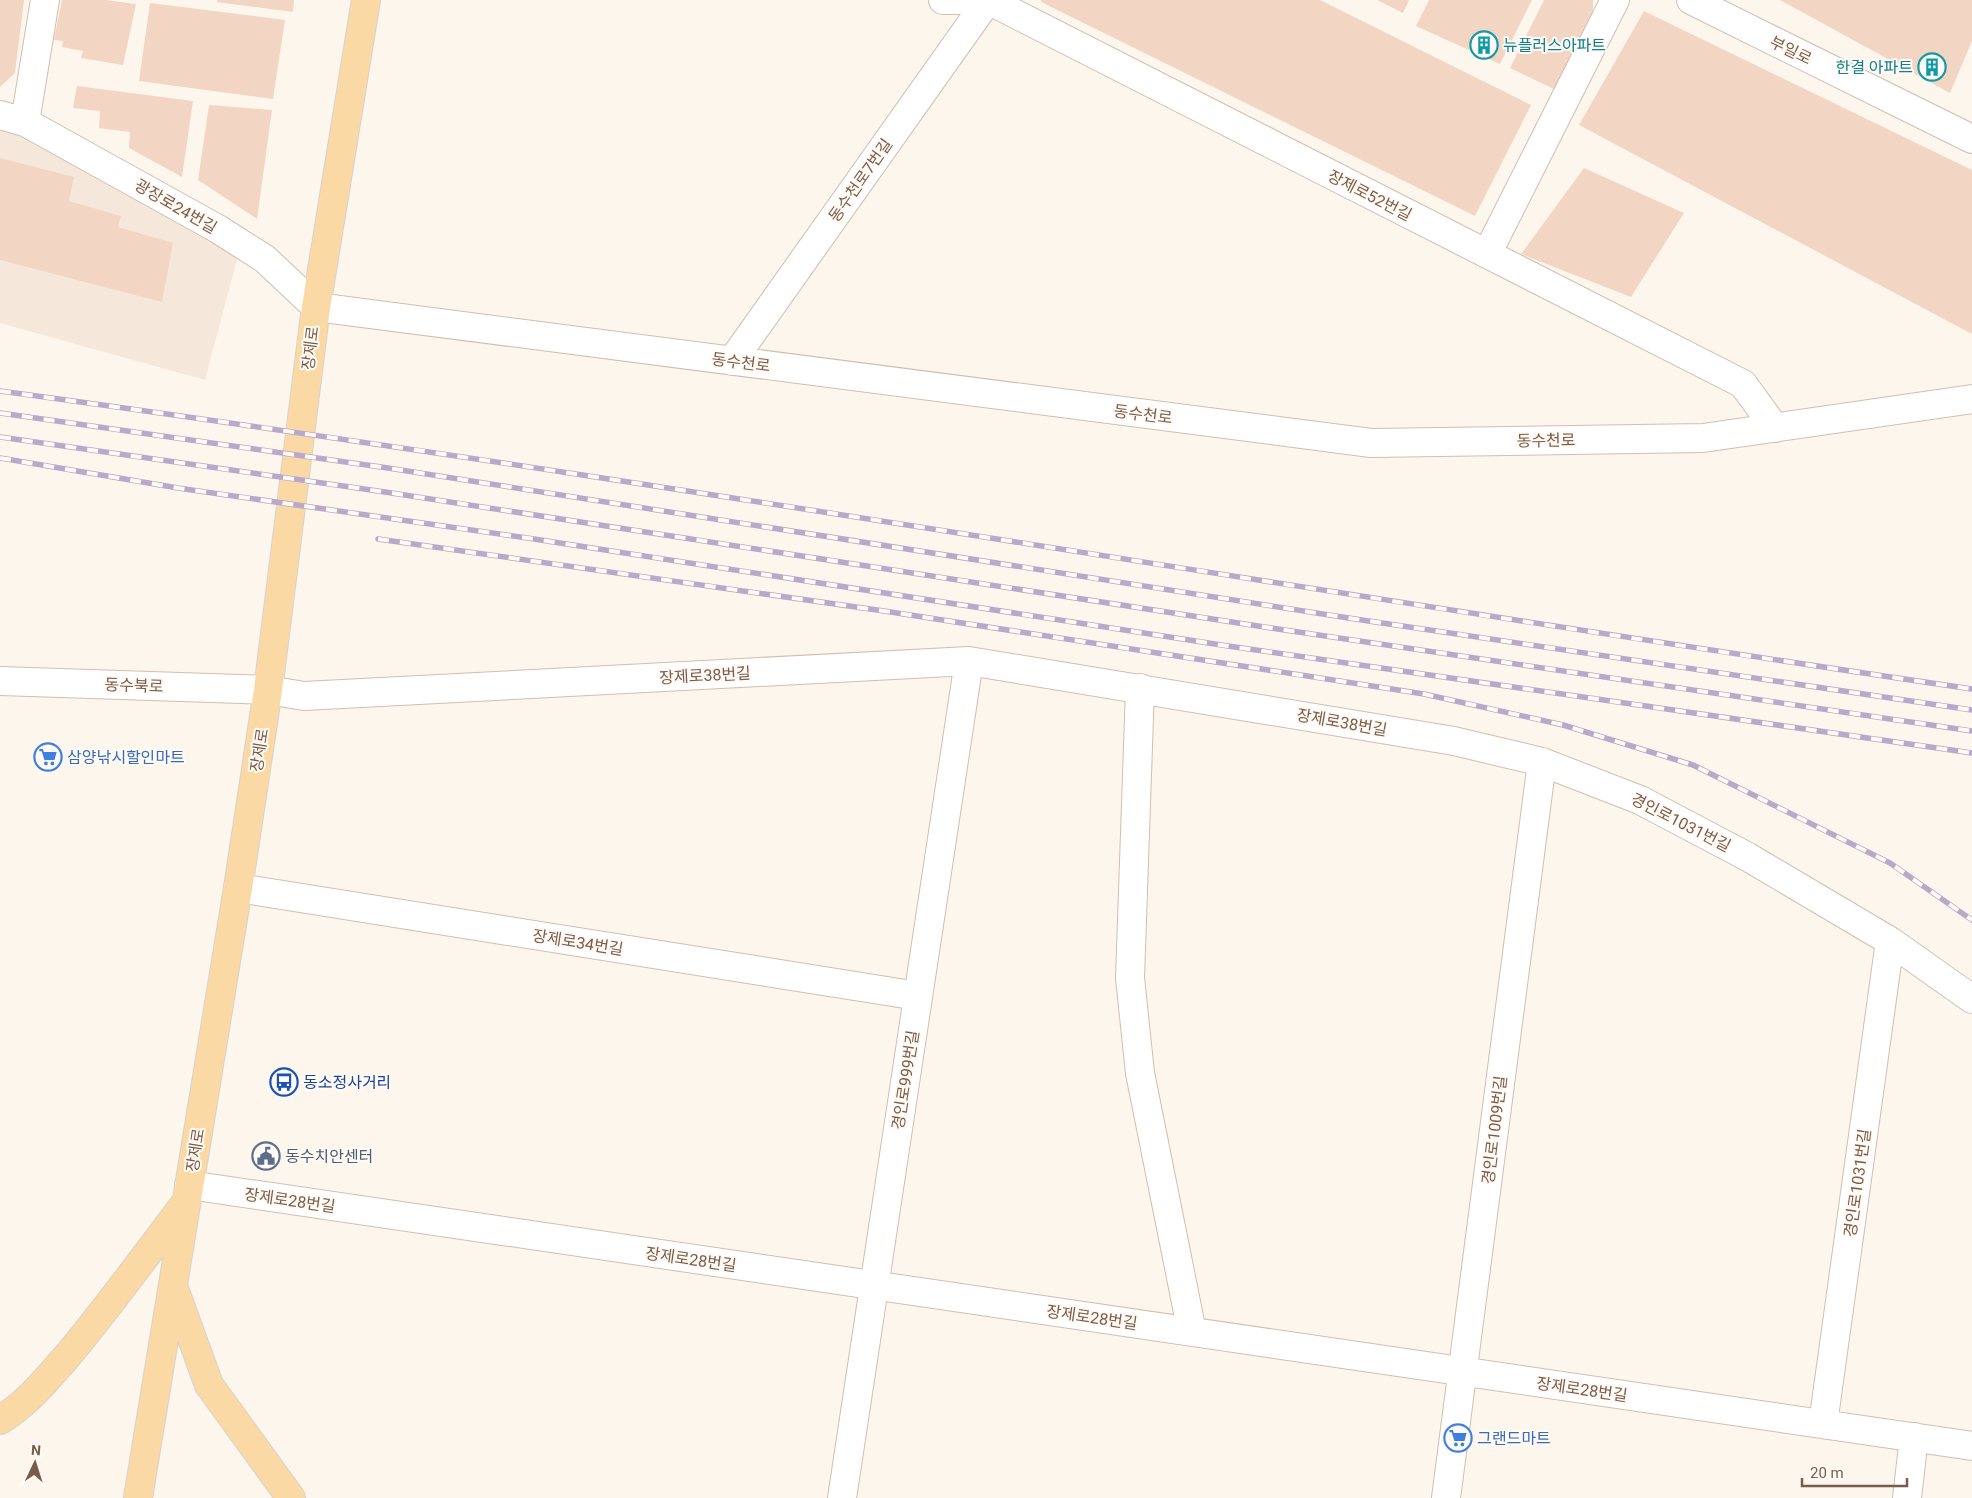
<svg xmlns="http://www.w3.org/2000/svg" width="1972" height="1498" font-family="Roboto,'Noto Sans KR',sans-serif">
  <style>
    .residential { fill: #f5e8da }
    .building { fill: #f3d5c3 }
    .lines { fill: none; stroke-linecap: round; stroke-linejoin: round }
    .minor-casing { stroke: #d1beb0; stroke-width: 30 }
    .major-casing { stroke: #dad1cd; stroke-width: 30 }
    .minor { stroke: #fff; stroke-width: 28 }
    .major { stroke: #fbd9a5; stroke-width: 28 }
    .rail-casing { stroke: #b9a8c9; stroke-width: 5.5 }
    .rail { stroke: #fffaf3; stroke-width: 4; stroke-dasharray: 11; stroke-linecap: butt }
    .labels { text-anchor: middle; stroke-width: 4; stroke-linejoin: round; paint-order: stroke }
    .culture-label { font-size: 16px; fill: #0d838f; stroke: #fffaf3; text-anchor: start }
    .street-label { font-size: 16px; fill: #7a5c4d; stroke: #fffaf3 }
    .shop-label { font-size: 16px; fill: #366cbe; stroke: #fffaf3; text-anchor: start }
    .transit-label { font-size: 16px; fill: #164399; stroke: #fffaf3; text-anchor: start }
    .service-label { font-size: 16px; fill: #4e5e75; stroke: #fffaf3; text-anchor: start }
  </style>
  <rect width="100%" height="100%" fill="#fdf6ec"/>
  <!-- residential -->
  <path class="residential" d="M0,115l241,129 -36,136 -205,-57z"/>
  <!-- building -->
  <path class="building" d="M0,0h24l-9,73 -15,14z
    M62,0h43l31,4 -13,61 -42,-7 2,-7 -21,-4 1,-6 -9,-1z
    M217,0h77l-1,12 -76,-10z
    M1041,0h279l211,105 -56,111 -434,-214z
    M1377,0h32l-6,13z
    M1429,0h103l-32,64 -84,-38z
    M1544,0h49v21l-35,70 -48,-23z
    M1780,0h192v41l-22,52z
    M150,3l135,17 -12,79 -134,-18z
    M1644,11l328,159v164l-393,-209z
    M77,86l116,15 -11,76 -53,-29 1,-16 -31,-4 1,-17 -27,-3z
    M209,105l63,5 -15,109 -59,-39z
    M0,158l74,19 -5,24 52,15 -3,11 55,16 -11,59 -162,-42z
    M1584,168l100,45 -53,84 -110,-43z"/>
  <g class="lines">
    <!-- minor casing -->
    <g class="minor-casing">
      <path id="minor" d="M943,0h45l755,384 32,44
        M1691,0l281,139
        M0,115l25,7 193,107 47,30 51,48 1055,136 332,-5 269,-39
        M25,122l20,-122
        M1487,254l128,-254
        M732,361l256,-361
        M0,681l268,9 36,6 665,-35 485,80 88,21 98,38 108,57 142,84 82,58
        M1140,688l-10,290 10,95 52,259
        M238,888l680,108
        M189,1185l1783,261
        M1823,1424l67,-483
        M842,1498l127,-837
        M1446,1498l96,-736
        M1907,1498l7,-61"/>
    </g>
    <!-- major casing -->
    <g class="major-casing">
      <path id="major" d="M173,1286l36,99 82,113
        M0,1420c27,-16 48,-42 69,-66 40,-48 77,-99 115,-149
        M138,1498l100,-610 30,-198 48,-383 50,-307"/>
    </g>
    <!-- minor -->
    <use href="#minor" class="minor"/>
    <!-- major -->
    <use href="#major" class="major"/>
    <!-- rail casing -->
    <g class="rail-casing">
      <path id="rail" d="M0,391c659,89 1314,202 1972,298
        M0,413l388,55 967,151 617,91
        M0,437l385,55 886,136 701,103
        M0,458l178,30 356,51 694,107 744,107
        M378,539l506,72 540,83 139,31 130,40 197,98 82,57"/>
    </g>
    <!-- rail -->
    <use href="#rail" class="rail"/>
  </g>
  <!-- icons -->
  <defs>
    <g id="building-ring" transform="scale(1.4375)"><circle r="9.5" fill="#fffaf3" stroke="#0f9aa8" stroke-width="1.5"/><path d="M-4-6H4V6H1V3H-1V6H-4ZM-2.5-4.3h1.7v1.8h-1.7ZM.8-4.3h1.7v1.8H.8ZM-2.5-1h1.7V.8h-1.7ZM.8-1h1.7V.8H.8Z" fill="#0f9aa8"/></g>
    <g id="supermarket-ring" transform="scale(1.4375)"><circle r="9.5" fill="#fffaf3" stroke="#3f7fe0" stroke-width="1.5"/><path d="M-6-5.5h2.5l.6 2H6L4.5 2H-2.5L-4.4-4H-6ZM-1.5 3.2a1.3 1.3 0 1 0 .1 0ZM3 3.2a1.3 1.3 0 1 0 .1 0Z" fill="#3f7fe0"/></g>
    <g id="bus-ring" transform="scale(1.4375)"><circle r="9.5" fill="#fffaf3" stroke="#1a4fb4" stroke-width="1.5"/><path d="M-5-6H5V4H4V6H2V4H-2V6H-4V4H-5ZM-3.5-4V0h7V-4ZM-3.5 1.2v1.5H-2V1.2ZM2 1.2v1.5H3.5V1.2Z" fill="#1a4fb4"/></g>
    <g id="civic-ring" transform="scale(1.4375)"><circle r="9.5" fill="#fffaf3" stroke="#5c6f8a" stroke-width="1.5"/><path d="M-.6-6.5H3V-4.5H.6V-3L4-1V1h2V6H-6V1h2V-1L-.6-3ZM-1.2 2.5V6h2.4V2.5Z" fill="#5c6f8a"/></g>
  </defs>
  <g fill-rule="evenodd">
    <use href="#building-ring" x="1484" y="45"/>
    <use href="#building-ring" x="1932" y="67"/>
    <use href="#supermarket-ring" x="48" y="757"/>
    <use href="#bus-ring" x="284" y="1082"/>
    <use href="#civic-ring" x="266" y="1156"/>
    <use href="#supermarket-ring" x="1458" y="1438"/>
  </g>
  <g class="labels">
    <!-- culture labels -->
    <g class="culture-label">
      <text x="1503" y="51">뉴플러스아파트</text>
      <text x="1913" y="73" text-anchor="end">한결 아파트</text>
    </g>
    <!-- street labels -->
    <g class="street-label">
      <text transform="translate(1791 50) rotate(26)" y="6">부일로</text>
      <text transform="translate(860 180) rotate(-55)" y="6">동수천로7번길</text>
      <text transform="translate(1370 195) rotate(27)" y="6">장제로52번길</text>
      <text transform="translate(176 206) rotate(30)" y="6">광장로24번길</text>
      <text transform="translate(310 348) rotate(-83)" y="6">장제로</text>
      <text transform="translate(741 362) rotate(7)" y="6">동수천로</text>
      <text transform="translate(1143 414) rotate(7)" y="6">동수천로</text>
      <text transform="translate(1546 440) rotate(-1)" y="6">동수천로</text>
      <text transform="translate(705 675) rotate(-3)" y="6">장제로38번길</text>
      <text transform="translate(134 685) rotate(2)" y="6">동수북로</text>
      <text transform="translate(1342 722) rotate(10)" y="6">장제로38번길</text>
      <text transform="translate(259 750) rotate(-81)" y="6">장제로</text>
      <text transform="translate(1681 822) rotate(27)" y="6">경인로1031번길</text>
      <text transform="translate(578 942) rotate(9)" y="6">장제로34번길</text>
      <text transform="translate(905 1080) rotate(-81)" y="6">경인로999번길</text>
      <text transform="translate(1494 1130) rotate(-83)" y="6">경인로1009번길</text>
      <text transform="translate(195 1150) rotate(-81)" y="6">장제로</text>
      <text transform="translate(1857 1183) rotate(-82)" y="6">경인로1031번길</text>
      <text transform="translate(290 1200) rotate(8)" y="6">장제로28번길</text>
      <text transform="translate(691 1259) rotate(8)" y="6">장제로28번길</text>
      <text transform="translate(1092 1317) rotate(8)" y="6">장제로28번길</text>
      <text transform="translate(1582 1389) rotate(8)" y="6">장제로28번길</text>
    </g>
    <!-- shop labels -->
    <g class="shop-label">
      <text x="67" y="763">삼양낚시할인마트</text>
      <text x="1477" y="1444">그랜드마트</text>
    </g>
    <!-- transit labels -->
    <g class="transit-label">
      <text x="303" y="1088">동소정사거리</text>
    </g>
    <!-- service labels -->
    <g class="service-label">
      <text x="285" y="1162">동수치안센터</text>
    </g>
  </g>
  <!-- north arrow -->
  <g transform="translate(35 1463) rotate(4)" stroke="#fffaf3" stroke-width="4" paint-order="stroke">
  <path d="M0-4L9 19L0 12L-9 19Z" fill="#7a5c4d"/>
  <text y="-8" font-size="14" font-weight="bold" text-anchor="middle" fill="#7a5c4d">N</text>
  </g>
  <!-- scale -->
  <path d="M1802 1478v8h105v-8" fill="none" stroke="#7a5c4d" stroke-width="2.5"/>
  <text x="1810" y="1478" font-size="15" fill="#7a5c4d" stroke="#fffaf3" stroke-width="4" paint-order="stroke">20 m</text>
</svg>
